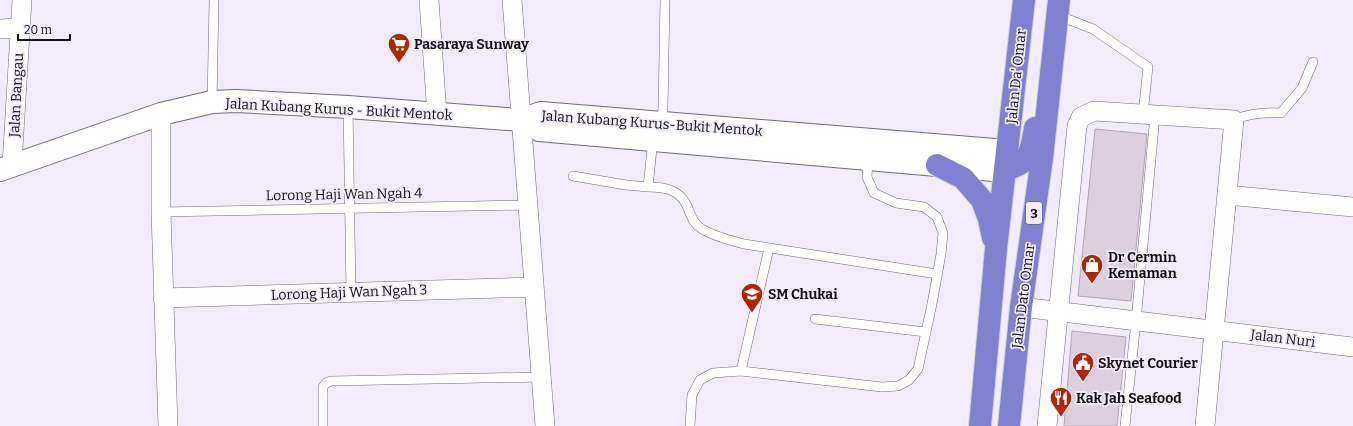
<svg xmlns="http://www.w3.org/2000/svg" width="1353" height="426" font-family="Bitter,serif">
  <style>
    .building { fill: #dcd0df; stroke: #b0a4b2 }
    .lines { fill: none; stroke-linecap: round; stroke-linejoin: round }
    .lane-casing { stroke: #706b7a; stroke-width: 10 }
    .street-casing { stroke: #706b7a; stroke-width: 20 }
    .secondary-casing { stroke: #706b7a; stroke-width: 24 }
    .highway-casing { stroke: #d5d4d5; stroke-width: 24 }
    .lane { stroke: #fff; stroke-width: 9 }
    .street { stroke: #fff; stroke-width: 19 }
    .secondary { stroke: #fff; stroke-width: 22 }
    .highway { stroke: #8180d1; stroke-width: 22 }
    .labels { text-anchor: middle; stroke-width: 3.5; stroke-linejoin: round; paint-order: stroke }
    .shield { fill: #f2ecfd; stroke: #57535d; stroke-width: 1 }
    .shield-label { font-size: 13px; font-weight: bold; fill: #141218 }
    .poi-label { font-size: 14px; font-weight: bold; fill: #141218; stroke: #f2ecfd; text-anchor: start }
    .street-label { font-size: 14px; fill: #141218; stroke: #f2ecfd }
  </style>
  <rect width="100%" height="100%" fill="#f2ecfd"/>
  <!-- building -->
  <path class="building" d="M1095,129l52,5 -16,167 -53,-5z
    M1072,331l54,6 -9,89h-53z"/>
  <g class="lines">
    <!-- lane casing -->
    <g class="lane-casing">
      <path id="lane" d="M1057,15l36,14 55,38 -5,47
        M212,102l2,-102
        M348,107l3,185
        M1234,120c15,-7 31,-8 47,-7l21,-25 11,-26
        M662,122l1,-14 2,-108
        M573,176l53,9 22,2 5,-48
        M648,187c16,0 30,2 38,17 5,10 6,19 16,25 13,8 28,11 42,15l193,30
        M161,212l367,-7
        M815,319l111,13
        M741,371l28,-123
        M323,426v-39l3,-4 5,-2 211,-4
        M690,426l2,-31 8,-15 13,-7 28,-2 141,16 16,-1 11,-6 9,-11 14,-65 9,-50 2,-21 -6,-16 -13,-10 -28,-4 -22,-10 -7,-16 1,-19
        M1125,426l11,-105 19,-206"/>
    </g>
    <!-- street casing -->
    <g class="street-casing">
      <path id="street" d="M429,0l8,115
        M512,0l33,426
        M0,29l20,-1
        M161,114v98l7,214
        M12,165l10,-165
        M1227,195l126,12
        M163,298l371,-11
        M1021,307l332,40
        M1047,426l30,-300 4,-9 13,-6 140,9 -29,306"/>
    </g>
    <!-- secondary casing -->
    <g class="secondary-casing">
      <path id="secondary" d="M521,120l20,-7 466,38
        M0,170l161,-56 51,-12 24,-1 112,6 173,13 18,10 466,41"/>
    </g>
    <!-- highway casing -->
    <g class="highway-casing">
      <path id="highway" d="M937,165l26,13 19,22 7,19 4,19
        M1005,171c5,-3 13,-5 18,-9 9,-8 10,-23 12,-34
        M980,426l16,-177 28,-249
        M1009,426l12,-119 21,-149 17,-158"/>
    </g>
    <!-- lane -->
    <use href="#lane" class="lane"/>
    <!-- street -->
    <use href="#street" class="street"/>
    <!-- secondary -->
    <use href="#secondary" class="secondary"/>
    <!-- highway -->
    <use href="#highway" class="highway"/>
  </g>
  <!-- icons -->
  <defs>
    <g id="supermarket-pin" transform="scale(1.15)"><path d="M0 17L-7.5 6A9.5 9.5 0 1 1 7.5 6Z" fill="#b12600" stroke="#f2ecfd"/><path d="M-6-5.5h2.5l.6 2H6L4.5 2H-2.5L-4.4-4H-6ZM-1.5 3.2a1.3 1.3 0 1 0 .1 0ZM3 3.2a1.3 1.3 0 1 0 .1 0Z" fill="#fff"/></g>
    <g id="shop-pin" transform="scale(1.15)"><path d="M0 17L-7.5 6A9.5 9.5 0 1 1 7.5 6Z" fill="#b12600" stroke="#f2ecfd"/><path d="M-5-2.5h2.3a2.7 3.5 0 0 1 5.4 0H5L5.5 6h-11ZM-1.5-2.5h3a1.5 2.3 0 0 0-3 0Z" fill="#fff"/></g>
    <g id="school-pin" transform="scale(1.15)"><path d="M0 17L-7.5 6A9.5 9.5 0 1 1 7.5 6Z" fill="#b12600" stroke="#f2ecfd"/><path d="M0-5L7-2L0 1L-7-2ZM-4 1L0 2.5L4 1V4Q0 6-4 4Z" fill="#fff"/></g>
    <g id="civic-pin" transform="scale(1.15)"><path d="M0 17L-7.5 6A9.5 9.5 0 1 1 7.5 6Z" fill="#b12600" stroke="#f2ecfd"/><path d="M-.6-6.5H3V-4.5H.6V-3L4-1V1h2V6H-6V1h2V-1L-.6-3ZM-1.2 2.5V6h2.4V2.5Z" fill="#fff"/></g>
    <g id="restaurant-pin" transform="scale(1.15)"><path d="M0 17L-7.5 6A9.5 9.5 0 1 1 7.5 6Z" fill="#b12600" stroke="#f2ecfd"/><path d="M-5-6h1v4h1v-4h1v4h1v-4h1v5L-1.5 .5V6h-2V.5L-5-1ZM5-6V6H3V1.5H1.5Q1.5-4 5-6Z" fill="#fff"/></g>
  </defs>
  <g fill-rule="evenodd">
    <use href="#supermarket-pin" x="399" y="44"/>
    <use href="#shop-pin" x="1092" y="265"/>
    <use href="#school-pin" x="752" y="294"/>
    <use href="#civic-pin" x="1083" y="363"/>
    <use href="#restaurant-pin" x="1061" y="398"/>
  </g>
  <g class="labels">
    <!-- shield labels -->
    <rect class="shield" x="1026" y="202" width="16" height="22" rx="3"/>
    <g class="shield-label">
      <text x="1034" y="218">3</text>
    </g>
    <!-- poi labels -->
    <g class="poi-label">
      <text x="414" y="49">Pasaraya Sunway</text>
      <text x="1108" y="262">Dr Cermin<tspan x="1108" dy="16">Kemaman</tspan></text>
      <text x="768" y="299">SM Chukai</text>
      <text x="1098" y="368">Skynet Courier</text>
      <text x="1076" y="403">Kak Jah Seafood</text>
    </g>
    <!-- street labels -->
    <g class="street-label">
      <text transform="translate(1016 76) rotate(-84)" y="5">Jalan Da' Omar</text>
      <text transform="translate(16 95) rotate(-87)" y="5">Jalan Bangau</text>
      <text transform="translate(339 109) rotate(3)" y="5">Jalan Kubang Kurus - Bukit Mentok</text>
      <text transform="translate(652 123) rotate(4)" y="5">Jalan Kubang Kurus-Bukit Mentok</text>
      <text transform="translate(344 194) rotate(-1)" y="5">Lorong Haji Wan Ngah 4</text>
      <text transform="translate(349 292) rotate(-2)" y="5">Lorong Haji Wan Ngah 3</text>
      <text transform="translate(1023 296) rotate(-83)" y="5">Jalan Dato Omar</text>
      <text transform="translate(1283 338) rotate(7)" y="5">Jalan Nuri</text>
    </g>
  </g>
  <!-- scale -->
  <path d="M18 34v6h52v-6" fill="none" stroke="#141218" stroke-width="2"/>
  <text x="24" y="34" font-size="12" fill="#141218" stroke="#f2ecfd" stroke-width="3" paint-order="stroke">20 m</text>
</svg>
